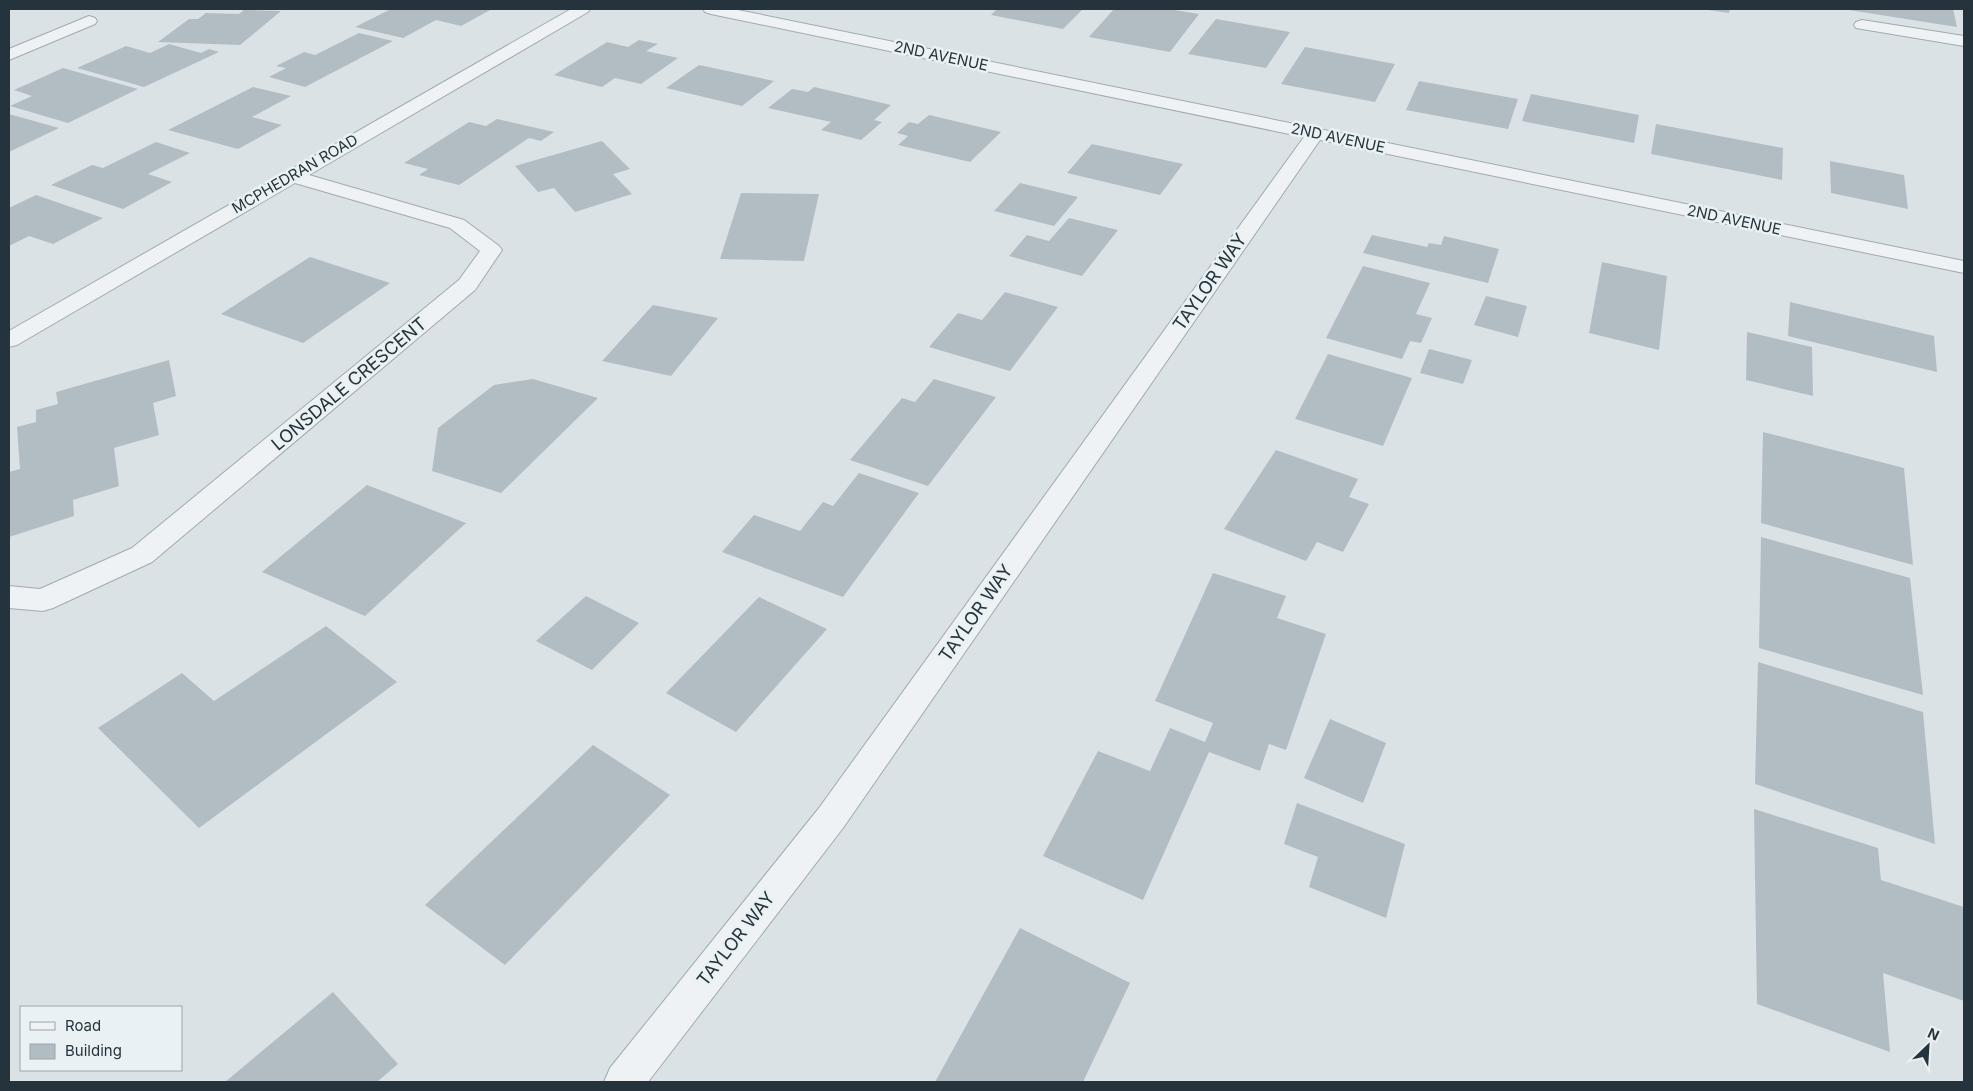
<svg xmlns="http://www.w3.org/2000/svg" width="1973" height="1091" font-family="Inter,sans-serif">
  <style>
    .building { fill: #b2bdc3 }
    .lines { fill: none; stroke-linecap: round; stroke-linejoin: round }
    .minor-casing { stroke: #a1aab0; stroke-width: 2 }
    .minor { fill: #eef2f4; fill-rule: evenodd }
    .labels { text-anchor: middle; stroke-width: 5; stroke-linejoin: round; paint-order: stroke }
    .far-street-label { font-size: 15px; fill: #25343c; stroke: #eaf1f4 }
    .street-label { font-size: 18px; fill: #25343c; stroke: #eaf1f4 }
  </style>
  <rect width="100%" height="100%" fill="#dbe2e6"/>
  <!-- building -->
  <path class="building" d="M391,9h101l-31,17 -25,-6 -33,18 -48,-11z
    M997,9h86l-20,20 -72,-14z
    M1114,9h55l30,5 -29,38 -81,-15z
    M1708,9h22l-1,4 -21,-3z
    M1849,9h104l4,18 -108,-17z
    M244,10l37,1 -41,34 -82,-3 31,-23h9l8,-6 33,1z
    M1216,19l74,13 -24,36 -78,-14z
    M359,33l34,8 -88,46 -36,-10 17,-9 -10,-2 28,-14 11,3z
    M639,40l19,4 -12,7 32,7 -37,26 -26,-6 -13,9 -48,-12 53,-33 21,5z
    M169,44l32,9 8,-4 10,3 -75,35 -67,-19 49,-22 24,7z
    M1305,47l90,17 -20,38 -94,-18z
    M699,65l75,16 -32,25 -76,-18z
    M63,68l75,21 -70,34 -58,-17 22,-10 -18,-6z
    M1419,81l99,18 -10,30 -102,-19z
    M253,87l38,9 -39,21 30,8 -44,24 -70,-19z
    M814,87l77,18 -17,15 8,2 -21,18 -40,-10 10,-8 -63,-14 24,-19 16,3z
    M1531,94l108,21 -5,28 -112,-22z
    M9,114l50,14 -50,24z
    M929,115l72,17 -31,30 -72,-17 10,-9 -11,-3 12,-11 9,2z
    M497,119l57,13 -13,9 -12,-3 -70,47 -40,-10 9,-6 -24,-6 65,-41 17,4z
    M1656,124l127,24 -1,32 -131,-26z
    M602,141l28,28 -17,5 19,20 -57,18 -21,-24 -16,4 -23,-26z
    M156,142l34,11 -42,21 24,8 -49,27 -72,-24 41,-20 11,3z
    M1092,144l91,20 -23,31 -93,-22z
    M1830,161l74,14 4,34 -77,-16z
    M1020,183l58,14 -24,29 -60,-15z
    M741,193l78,1 -15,67 -84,-2z
    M36,195l67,23 -50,26 -24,-8 -20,10v-38z
    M1069,218l49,12 -36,46 -73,-20 18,-21 22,6z
    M1372,235l55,12 2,-4 12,2 3,-9 55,13 -11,34 -125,-30z
    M310,257l80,26 -87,60 -82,-29z
    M1602,262l65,14 -8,74 -70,-17z
    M1363,266l67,17 -14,31 16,4 -11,25 -11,-2 -8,18 -76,-21z
    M1005,292l53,15 -48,64 -81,-24 29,-34 24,7z
    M1486,296l41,10 -9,31 -44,-12z
    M1790,302l144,34 3,36 -149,-36z
    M653,305l65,13 -47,58 -69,-15z
    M1747,332l65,15 1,49 -67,-16z
    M1429,349l43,11 -9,24 -43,-11z
    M1328,354l84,24 -29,68 -88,-27z
    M169,360l7,36 -23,7 6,32 -45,13 5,38 -46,14 1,16 -65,21v-65l11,-3 -3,-42 19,-5v-12l22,-6 -2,-12z
    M533,379l65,19 -97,95 -69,-22 6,-43 56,-43z
    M934,379l62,18 -68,89 -78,-26 52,-62 13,4z
    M1763,432l141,36 9,97 -152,-42z
    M1276,450l82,29 -9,18 20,7 -26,48 -26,-10 -11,19 -82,-32z
    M859,473l60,20 -76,104 -121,-45 32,-37 46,16 23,-29 10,4z
    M367,485l99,38 -101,93 -103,-44z
    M1761,537l149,41 13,117 -164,-47z
    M1213,573l73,23 -9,22 49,16 -40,116 -17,-6 -9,27 -51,-19 -66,148 -100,-44 55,-105 52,20 20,-43 35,14 8,-19 -58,-22z
    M586,596l53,27 -47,47 -56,-29z
    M759,597l68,32 -91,103 -70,-39z
    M326,626l71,56 -198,146 -101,-100 84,-55 32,28z
    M1758,662l165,50 12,132 -180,-60z
    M1330,719l56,24 -23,60 -59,-25z
    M593,745l77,50 -165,170 -80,-60z
    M1297,803l108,41 -19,74 -77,-31 9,-30 -34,-13z
    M1754,809l124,39 3,32 83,27v94l-81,-28 7,79 -133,-48z
    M1020,928l110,55 -47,99h-148z
    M333,992l65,72 -21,18h-152z"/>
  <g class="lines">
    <!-- minor casing -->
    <g class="minor-casing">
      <path id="minor" d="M571,9h19l-2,3 -279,163 155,45 35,26 3,4 -27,40 -323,272 -99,46 -10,3 -34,-3v-22l31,3 92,-41 327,-268 21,-29 -30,-23 -155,-45 -278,162 -8,2v-16z
        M703,9h30l1231,252v12l-644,-133 -477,688 -195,254h-44l6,-14 209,-260 485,-671 -593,-123 -6,-2z
        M89,16l6,2 2,3 -2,3 -86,36v-11z
        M1862,20l102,16v10l-108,-18 -2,-3 2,-3z"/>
    </g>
    <!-- minor -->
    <use href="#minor" class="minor"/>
  </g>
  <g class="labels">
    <!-- far-street labels -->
    <g class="far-street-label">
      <text transform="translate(941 56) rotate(12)" y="5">2ND AVENUE</text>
      <text transform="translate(1338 138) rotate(12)" y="5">2ND AVENUE</text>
      <text transform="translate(295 174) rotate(-30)" y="5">MCPHEDRAN ROAD</text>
      <text transform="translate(1734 220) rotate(12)" y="5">2ND AVENUE</text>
    </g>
    <!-- street labels -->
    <g class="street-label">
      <text transform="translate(1210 282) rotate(-55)" y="6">TAYLOR WAY</text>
      <text transform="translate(349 384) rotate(-40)" y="6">LONSDALE CRESCENT</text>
      <text transform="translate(976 613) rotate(-55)" y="6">TAYLOR WAY</text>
      <text transform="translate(736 939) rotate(-52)" y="6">TAYLOR WAY</text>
    </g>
  </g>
  <!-- border -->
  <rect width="1973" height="1091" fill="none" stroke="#25343c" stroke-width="20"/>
  <!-- legend -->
  <rect x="20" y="1006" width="162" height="65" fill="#eaf1f4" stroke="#9ba5aa"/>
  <rect x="30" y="1022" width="25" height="8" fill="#eef2f4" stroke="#9ba5aa"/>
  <text x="65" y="1031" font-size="15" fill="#25343c">Road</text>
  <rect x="30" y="1044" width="25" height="15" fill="#b2bdc3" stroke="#9ba5aa"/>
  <text x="65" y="1056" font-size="15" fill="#25343c">Building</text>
  <!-- north arrow -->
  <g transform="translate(1928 1046) rotate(25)" stroke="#eaf1f4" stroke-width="4" paint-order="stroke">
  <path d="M0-4L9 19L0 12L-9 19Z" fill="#25343c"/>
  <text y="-8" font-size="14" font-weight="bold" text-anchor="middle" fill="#25343c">N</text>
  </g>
</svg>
